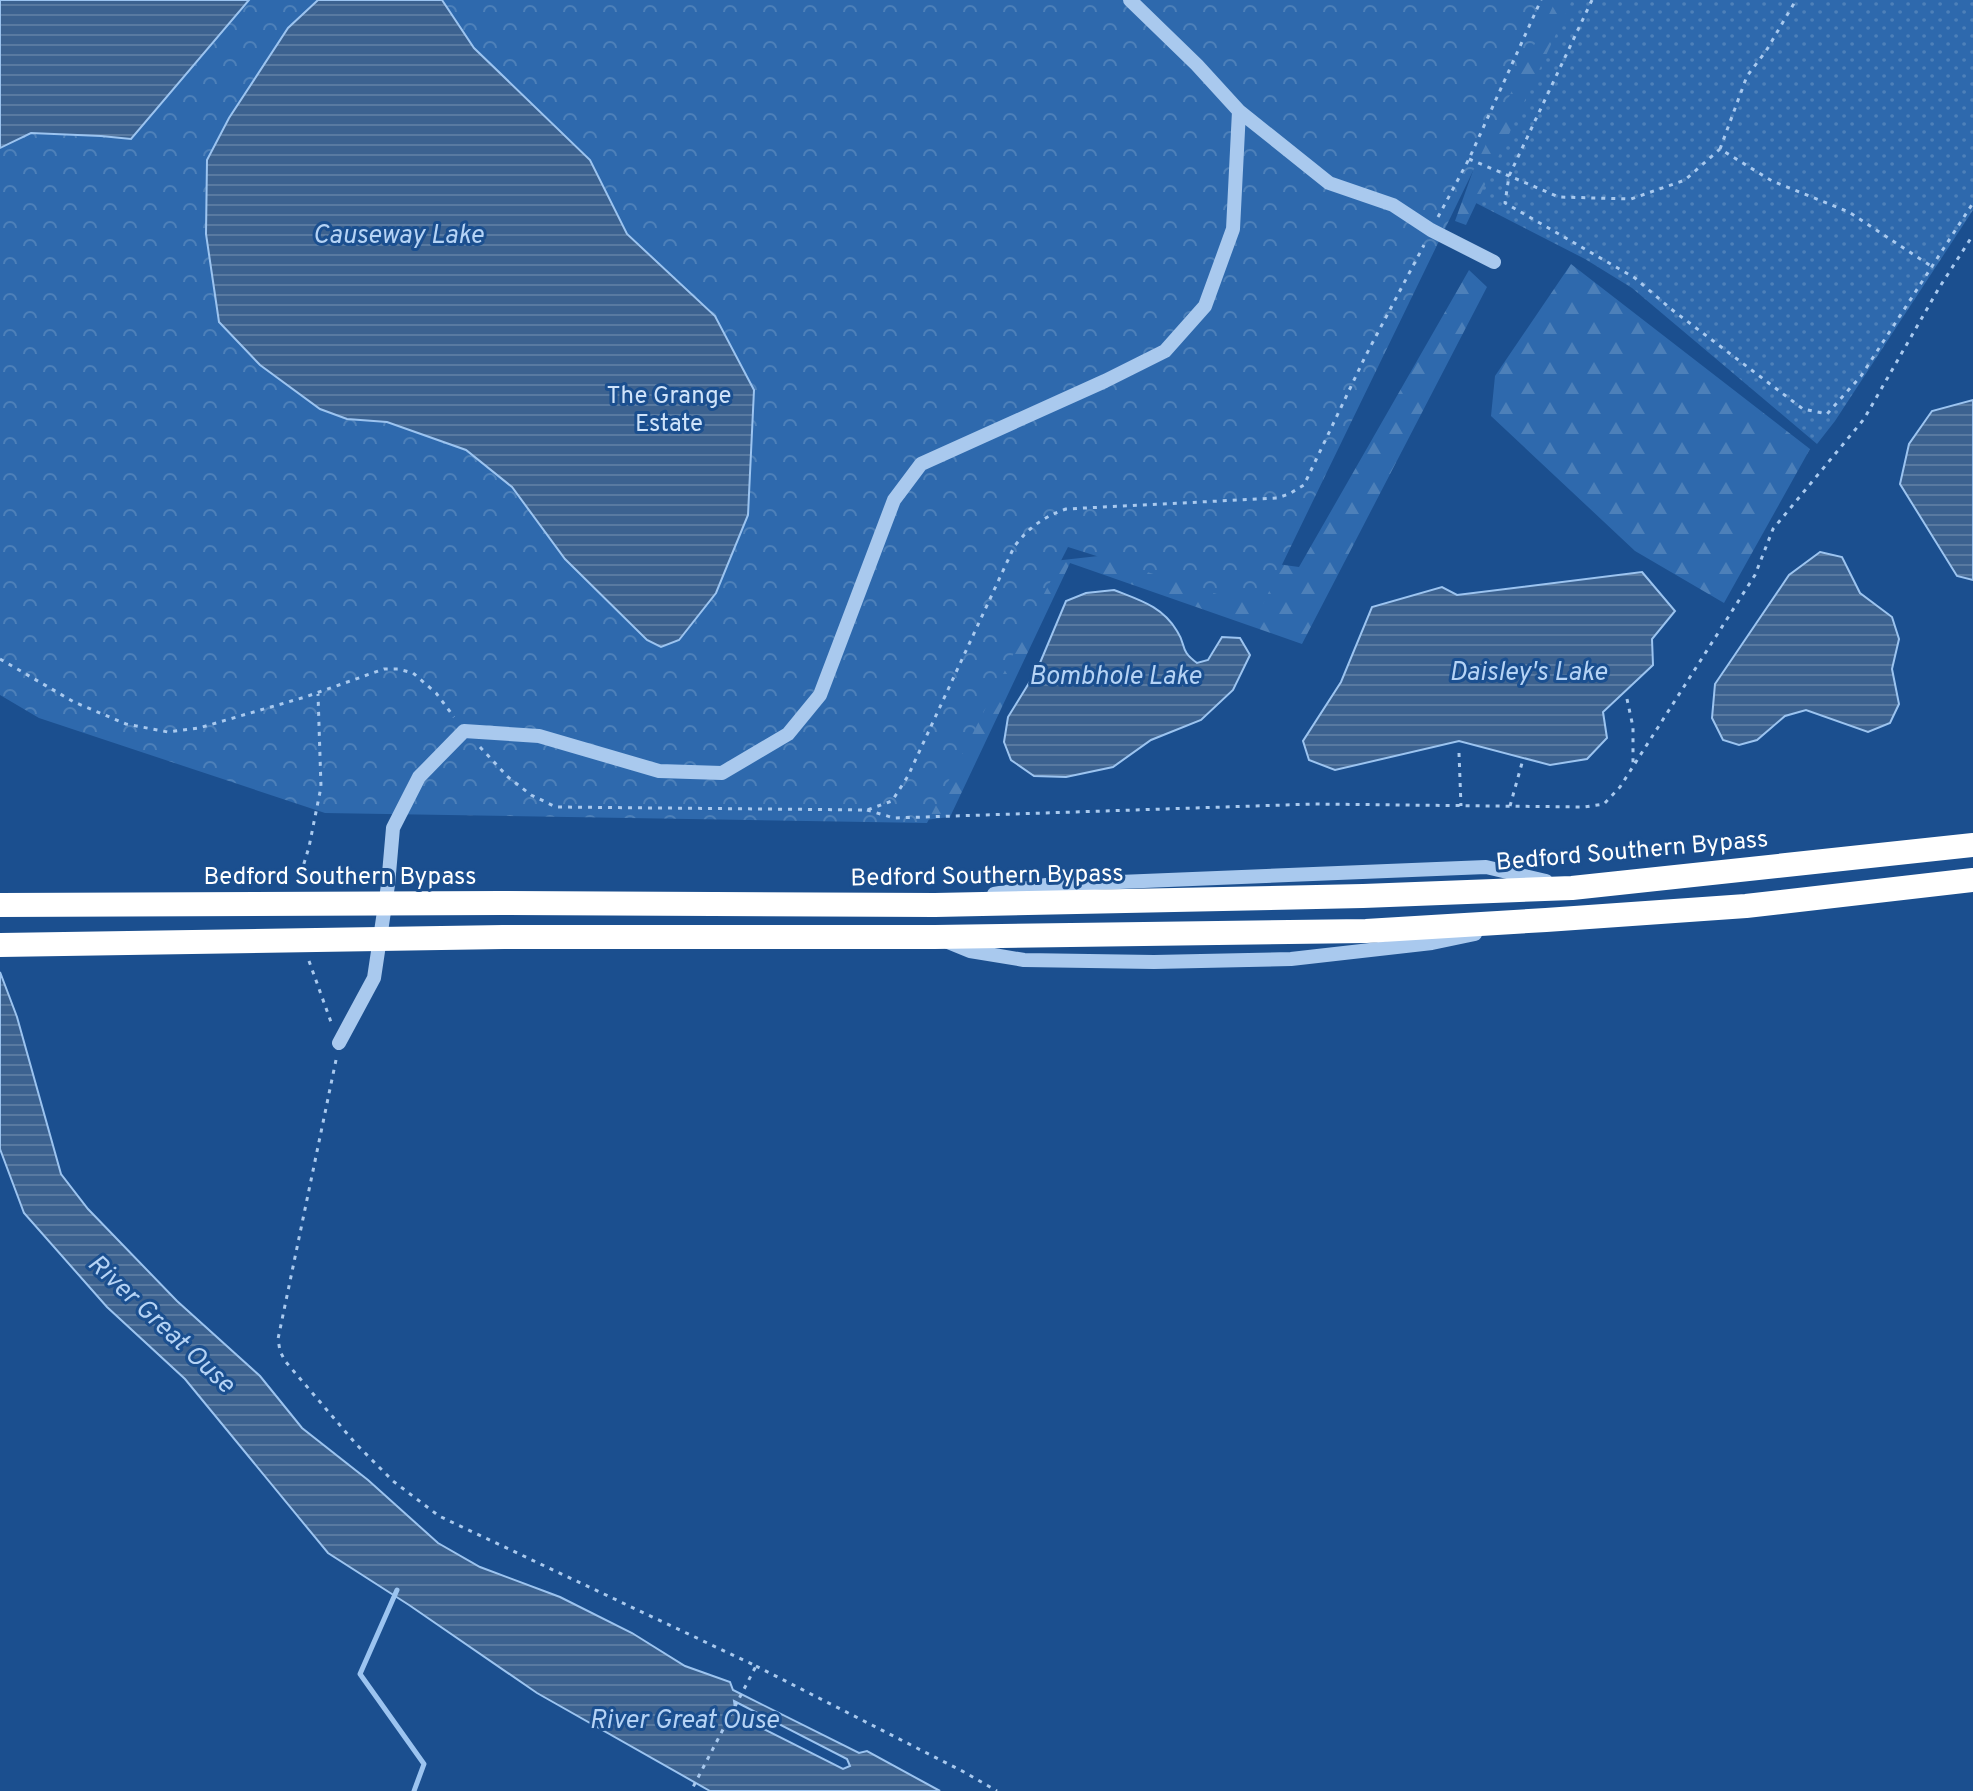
<svg xmlns="http://www.w3.org/2000/svg" width="1973" height="1791" font-family="Overpass,sans-serif">
  <style>
    .grass { fill: url(#grass-dots) }
    .forest { fill: url(#forest-firs) }
    .park { fill: url(#park-crowns) }
    .water { fill: url(#water-rules); stroke: #9cc4f0; stroke-width: 2; fill-rule: evenodd }
    .lines { fill: none; stroke-linecap: round; stroke-linejoin: round }
    .stream { stroke: #9cc4f0; stroke-width: 5 }
    .path { stroke: #a9c9ee; stroke-width: 3; stroke-dasharray: 4 6; stroke-linecap: butt }
    .minor { stroke: #a9c9ee; stroke-width: 14 }
    .highway { stroke: #fff; stroke-width: 24 }
    .highway-bridge { stroke: #fff; stroke-width: 24 }
    .labels { text-anchor: middle; stroke-width: 6; stroke-linejoin: round; paint-order: stroke }
    .park-label { font-size: 24px; fill: #cfe3fa; stroke: #1b4f8f }
    .street-label { font-size: 24px; fill: #fff; stroke: #1b4f8f }
    .water-label { font-size: 26px; font-style: italic; fill: #b5d3f5; stroke: #1b4f8f }
  </style>
  <defs>
    <pattern id="grass-dots" width="8" height="8" patternUnits="userSpaceOnUse" patternTransform="scale(2)"><rect width="8" height="8" fill="#2e69ad"/><path d="M2 2h.1M6 6h.1" fill="none" stroke="#4d80b9" stroke-width="1.8" stroke-linecap="round"/></pattern>
    <pattern id="forest-firs" width="22" height="20" patternUnits="userSpaceOnUse" patternTransform="scale(2)"><rect width="22" height="20" fill="#2e69ad"/><path d="M5 1l3.5 6h-7zM16 11l3.5 6h-7z" fill="#4d80b9"/></pattern>
    <pattern id="park-crowns" width="20" height="18" patternUnits="userSpaceOnUse" patternTransform="scale(2)"><rect width="20" height="18" fill="#2e69ad"/><path d="M2 6a3 3 0 1 1 6 0M12 15a3 3 0 1 1 6 0" fill="none" stroke="#4d80b9"/></pattern>
    <pattern id="water-rules" width="6" height="5" patternUnits="userSpaceOnUse" patternTransform="scale(2)"><rect width="6" height="5" fill="#3c6290"/><path d="M0 2.5h6" fill="none" stroke="#597aa1"/></pattern>
  </defs>
  <rect width="100%" height="100%" fill="#1b4f8f"/>
  <!-- grass -->
  <path class="grass" d="M1562,0h411v210l-138,211 -18,23 -185,-156 -47,-29 -111,-57z"/>
  <!-- forest -->
  <path class="forest" d="M1550,0h22l-106,225 -11,-4 19,-53z
    M1571,264l239,185 -86,154 -89,-52 -144,-135 4,-40z
    M1469,270l18,17 -185,357 -232,-81 -120,254 -34,4 120,-258 241,-27 -7,27 29,4z"/>
  <!-- park -->
  <path class="park" d="M0,0h1556l-295,608 -193,-61 -141,276 -602,-10 -286,-95 -39,-23z"/>
  <!-- water -->
  <path class="water" d="M0,0h249l-118,139 -30,-3 -70,-3 -31,15z
    M318,0h124l32,48 116,112 37,74 88,82 39,74 -6,125 -32,78 -37,47 -18,7 -14,-7 -82,-81 -53,-72 -46,-37 -79,-28 -40,-3 -27,-10 -60,-44 -41,-43 -13,-88 1,-74 22,-42 59,-90z
    M1973,400v180l-16,-4 -57,-92 9,-40 23,-33z
    M1820,552l22,5 18,36 32,24 7,22 -7,30 7,35 -9,19 -22,9 -62,-22 -21,6 -28,24 -18,5 -16,-5 -11,-22 3,-34 74,-109z
    M1642,572l33,39 -23,28 1,26 -50,47 4,26 -20,21 -37,6 -91,-24 -124,29 -26,-10 -6,-19 38,-59 31,-75 70,-20 15,8z
    M1114,590c25,10 48,16 63,41 10,15 2,19 20,32l11,-3 14,-23 18,1 10,17 -17,35 -32,30 -50,20 -38,27 -47,10 -32,-1 -23,-16 -7,-18 4,-25 29,-47 29,-69 20,-8z
    M0,972l17,45 44,157 27,35 89,92 83,75 42,52 66,52 70,63 42,24 80,30 72,36 53,33 45,16 3,8 126,63 8,-2 73,40h-230l-173,-98 -128,-88 -81,-52 -143,-174 -78,-72 -83,-94 -24,-64zM734,1701l113,58 3,7 -7,3 -107,-54z"/>
  <g class="lines">
    <!-- stream -->
    <path class="stream" d="M397,1590l-37,84 64,90 -10,27"/>
    <!-- path -->
    <path class="path" d="M1592,0l-83,176 -4,27 130,75 36,31 132,100 24,5 34,-38 112,-173
      M1720,149l27,-73 19,-25 30,-51
      M1469,159l90,38 72,2 54,-19 35,-31 52,32 77,31 82,54
      M1438,217l31,-58 72,-159
      M0,659l74,43 52,22 42,8 31,-4 106,-31 79,-28h14l15,4 23,20 18,24
      M1627,699l6,28v40
      M480,747l28,30 23,18 25,12 311,3 25,-9 16,-25 106,-229c14,-19 29,-30 52,-38l211,-11 12,-4 15,-9 61,-128 59,-112
      M1459,753l2,53
      M1510,806l12,-43
      M867,810l27,8 420,-14 270,3 20,-3 16,-17 135,-212 18,-46 91,-110 75,-131 34,-53
      M298,883l11,-36 12,-60 -3,-93
      M309,961l22,61
      M336,1060l-58,279 2,12 5,10 71,83 37,37 46,35 317,150 -65,125
      M756,1666l208,106 33,19"/>
    <!-- minor -->
    <path class="minor" d="M1130,0l67,65 42,46 90,72 64,22 38,25 63,32
      M994,894l52,-9 440,-18 60,14
      M948,942l22,9 54,9 130,2 137,-3 141,-16 43,-9
      M339,1043l35,-65 14,-93 5,-57 26,-51 45,-46 75,5 120,35 63,2 66,-39 32,-39 74,-195 27,-36 184,-83 60,-30 40,-45 28,-77 6,-118"/>
    <!-- highway -->
    <path class="highway" d="M502,903l433,2 428,-9 209,-8 401,-43
      M504,937h431l431,-6 180,-11 200,-14 227,-26"/>
    <!-- highway-bridge -->
    <path class="highway-bridge" d="M0,905l502,-2
      M0,945l504,-8"/>
  </g>
  <g class="labels">
    <!-- park labels -->
    <g class="park-label">
      <text x="669" y="403">The Grange<tspan x="669" dy="28">Estate</tspan></text>
    </g>
    <!-- street labels -->
    <g class="street-label">
      <text transform="translate(1632 850) rotate(-5)" y="8">Bedford Southern Bypass</text>
      <text transform="translate(987 875) rotate(-1)" y="8">Bedford Southern Bypass</text>
      <text x="340" y="884">Bedford Southern Bypass</text>
    </g>
    <!-- water labels -->
    <g class="water-label">
      <text x="398" y="243">Causeway Lake</text>
      <text x="1528" y="680">Daisley's Lake</text>
      <text x="1115" y="684">Bombhole Lake</text>
      <text transform="translate(162 1323) rotate(43)" y="9">River Great Ouse</text>
      <text x="684" y="1728">River Great Ouse</text>
    </g>
  </g>
</svg>
